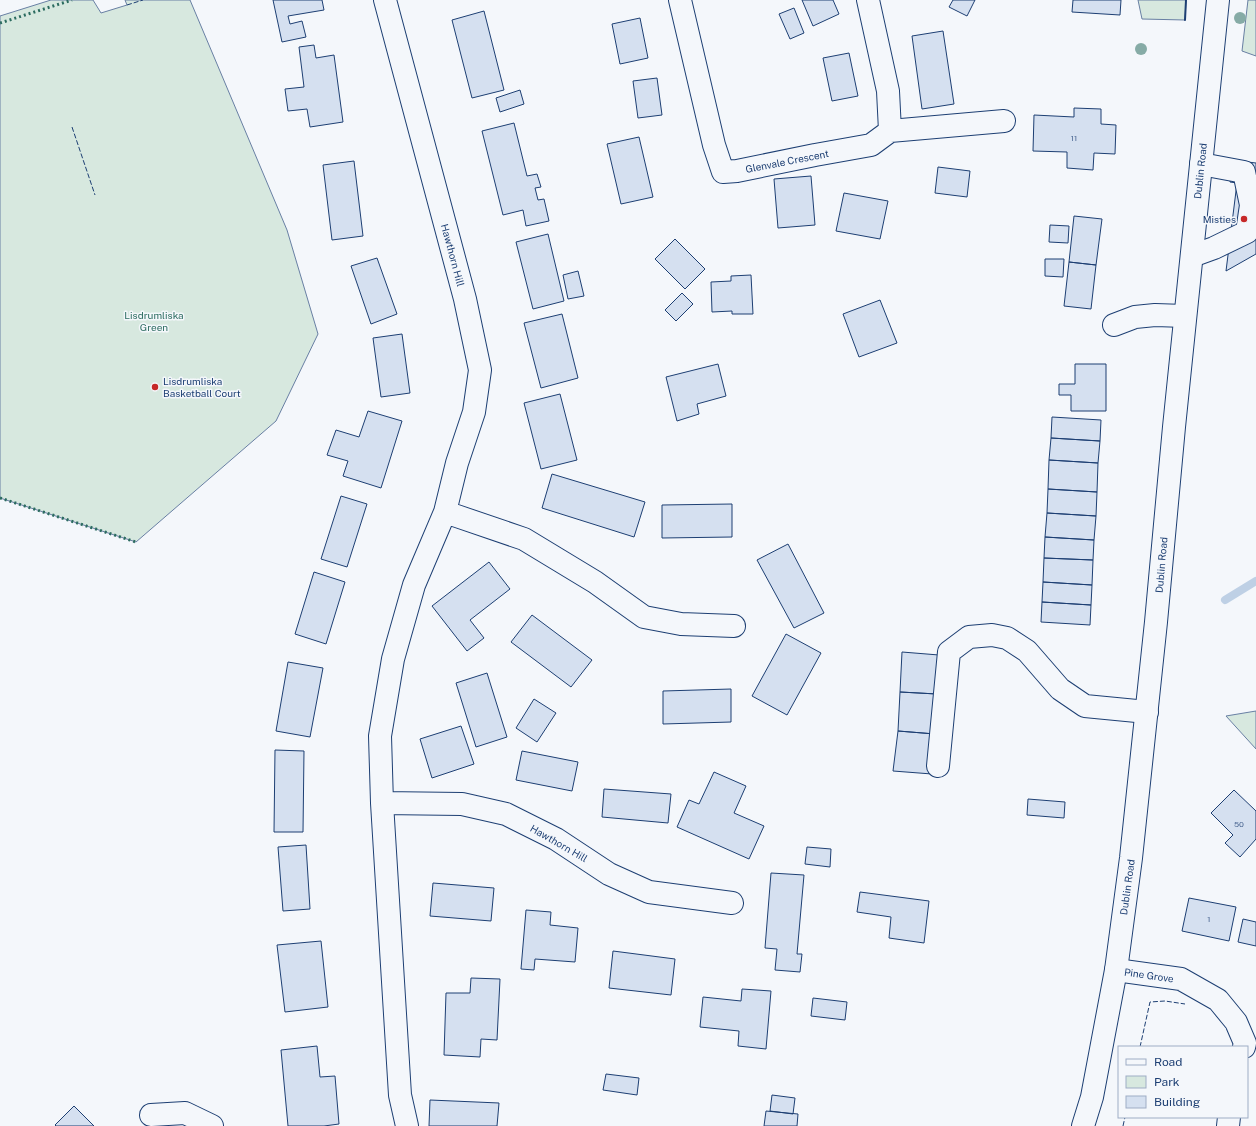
<svg xmlns="http://www.w3.org/2000/svg" width="1256" height="1126" font-family="'Public Sans',sans-serif">
  <style>
    .green { fill: #d7e8df; stroke: #687fa3 }
    .lines { fill: none; stroke-linecap: round; stroke-linejoin: round }
    .stream { stroke: #bed0e5; stroke-width: 8 }
    .building { fill: #d5e0f0; stroke: #1d3f73 }
    .minor-casing { stroke: #1d3f73; stroke-width: 24 }
    .major-casing { stroke: #1d3f73; stroke-width: 24 }
    .minor { stroke: #f4f7fb; stroke-width: 22 }
    .major { stroke: #f4f7fb; stroke-width: 22 }
    .hedge { stroke: #2c6c60; stroke-width: 3; stroke-dasharray: 2 3; stroke-linecap: butt }
    .fence { stroke: #1d3f73; stroke-width: 1; stroke-dasharray: 5 2; stroke-linecap: butt }
    .wall { stroke: #1d3f73; stroke-width: 2 }
    .tree { fill: #86aba6 }
    .poi-dot { fill: #c62828; stroke: #f4f7fb; stroke-width: 1.5 }
    .labels { text-anchor: middle; stroke-width: 3; stroke-linejoin: round; paint-order: stroke }
    .number-label { font-size: 8px; fill: #4b6792 }
    .street-label { font-size: 10px; fill: #1d3f73; stroke: #f4f7fb }
    .poi-label { font-size: 10px; fill: #1d3f73; stroke: #f4f7fb; text-anchor: end }
    .park-label { font-size: 10px; fill: #2c6c60; stroke: #f4f7fb }
  </style>
  <rect width="100%" height="100%" fill="#f4f7fb"/>
  <!-- green -->
  <path class="green" d="M51,0h42l8,13 26,-8 -2,-5h65l97,230 31,104 -42,87 -140,121 -136,-44v-482z
    M1138,0h48l-1,20 -43,-1z
    M1248,0h8v56l-14,-5z
    M1256,711v38l-30,-33z"/>
  <g class="lines">
    <!-- stream -->
    <path class="stream" d="M1225,600l31,-19"/>
  </g>
  <!-- building -->
  <path class="building" d="M273,0h49l2,10 -36,6 2,8 12,-3 4,16 -24,5z
    M802,0h31l6,14 -26,12z
    M953,0h22l-8,16 -18,-9z
    M1073,0h48l-1,15 -48,-3z
    M794,8l10,25 -14,6 -11,-25z
    M484,11l20,79 -32,8 -20,-78z
    M640,18l8,40 -28,6 -8,-40z
    M943,31l11,73 -32,5 -10,-73z
    M314,45l2,13 18,-3 9,67 -33,5 -3,-18 -19,2 -3,-22 19,-2 -5,-40z
    M849,53l9,43 -26,5 -9,-43z
    M657,78l5,37 -24,3 -5,-37z
    M520,90l4,14 -24,8 -4,-14z
    M1074,108l27,1v15l15,1 -1,29 -21,-1 -1,17 -26,-2v-16l-34,-1 1,-36 40,2z
    M514,123l13,53 10,-2 4,13 -6,1 3,12 6,-1 5,22 -23,5 -3,-16 -20,5 -21,-84z
    M639,137l14,60 -32,7 -14,-60z
    M1231,160l25,3v91l-30,17 11,-88 -7,-1z
    M354,161l9,75 -31,4 -9,-75z
    M938,167l32,4 -3,26 -32,-4z
    M811,176l4,49 -37,3 -4,-49z
    M844,193l44,8 -8,38 -44,-8z
    M1074,216l28,3 -6,46 -27,-3z
    M1050,225l19,1 -1,17 -19,-1z
    M548,234l16,67 -31,8 -17,-67z
    M675,239l30,30 -20,20 -30,-30z
    M377,258l20,56 -26,10 -20,-58z
    M1045,259h19l-1,18 -18,-1z
    M1069,262l27,3 -5,44 -27,-3z
    M578,271l6,25 -16,3 -5,-24z
    M751,275l2,39h-21v-3l-20,1 -1,-30 20,-1v-5z
    M682,293l11,11 -17,17 -11,-11z
    M880,300l17,43 -38,14 -16,-43z
    M562,314l16,64 -37,10 -17,-65z
    M402,334l8,59 -29,4 -8,-59z
    M718,364l8,32 -29,8 2,10 -22,7 -11,-44z
    M1075,364h31v47h-35v-16h-12v-11h16z
    M560,394l17,66 -36,9 -17,-66z
    M368,411l34,10 -21,67 -38,-12 5,-15 -21,-6 9,-25 23,7z
    M1052,417l49,3 -1,21 -49,-3z
    M1051,438l49,3 -2,22 -49,-3z
    M1049,460l49,3 -1,29 -49,-3z
    M552,474l93,28 -11,35 -92,-29z
    M1048,489l49,3 -1,24 -49,-3z
    M341,496l26,8 -20,63 -26,-8z
    M732,504v33l-70,1v-33z
    M1047,513l49,3 -2,24 -49,-3z
    M1045,537l49,3 -1,20 -49,-2z
    M788,544l36,69 -30,15 -37,-68z
    M1044,558l49,2 -1,25 -49,-3z
    M489,562l21,27 -40,31 14,18 -17,13 -35,-45z
    M314,572l31,10 -19,62 -31,-10z
    M1043,582l49,3 -1,20 -49,-3z
    M1042,602l49,3 -1,20 -49,-3z
    M532,615l60,45 -21,27 -60,-45z
    M786,634l35,19 -34,62 -35,-19z
    M902,652l37,3 -2,39 -37,-2z
    M288,662l35,6 -13,69 -34,-6z
    M487,673l20,64 -31,10 -20,-64z
    M731,689v33l-68,2v-33z
    M900,692l37,2 -2,40 -37,-3z
    M534,699l22,14 -19,29 -21,-14z
    M461,726l13,38 -42,14 -12,-39z
    M898,731l37,3 -3,40 -39,-3z
    M275,750l29,1 -1,81h-29z
    M522,751l56,11 -6,29 -56,-11z
    M714,772l32,14 -12,27 30,13 -15,33 -72,-32 12,-27 10,4z
    M604,789l67,5 -3,29 -66,-6z
    M1234,790l22,21v28l-16,18 -15,-14 8,-8 -22,-22z
    M1028,799l37,3 -1,16 -37,-3z
    M306,845l4,64 -27,2 -5,-64z
    M807,847l24,2 -1,18 -25,-3z
    M771,873l33,2 -7,79h5l-2,18 -25,-2 2,-21 -12,-1z
    M433,883l61,5 -3,33 -61,-5z
    M860,892l69,9 -5,42 -35,-5 2,-21 -34,-5z
    M1189,898l47,9 -7,34 -47,-10z
    M526,910l25,2 -1,13 28,3 -3,34 -40,-3 -1,11 -13,-1z
    M1243,919l13,3v24l-18,-4z
    M321,941l7,66 -43,5 -8,-67z
    M613,951l62,8 -4,36 -62,-7z
    M471,978l29,1 -3,61 -16,-1 -1,18 -36,-2 2,-62h24z
    M742,989l29,2 -5,58 -28,-3 1,-15 -39,-4 3,-30 38,4z
    M813,998l34,4 -2,18 -34,-4z
    M317,1046l3,31 15,-1 4,48 -15,2h-36l-7,-76z
    M606,1074l33,4 -2,17 -34,-5z
    M772,1095l23,3 -2,16 -23,-3z
    M430,1100l69,3 -2,23h-68z
    M74,1106l20,20h-38l-1,-1z
    M766,1111l32,3 -1,12h-33z"/>
  <g class="lines">
    <!-- minor casing -->
    <g class="minor-casing">
      <path id="minor" d="M385,0l80,299 15,71 -6,42 -17,51 -12,49 -31,73 -21,74 -13,77 2,67 18,292 7,31
        M680,0l34,145 9,27 14,-1 78,-16 56,-10 19,-14 -2,-40 -20,-91
        M890,131l114,-10
        M1192,256l22,-8 33,-16 4,-27 -7,-33 -43,-8
        M1114,325l21,-8 20,-2 30,1
        M445,512l79,27 71,43 49,35 37,7 53,2
        M938,766l11,-114 20,-15 23,-2 15,3 20,13 33,38 25,17 62,6
        M382,803l80,1 44,10 50,25 53,35 40,18 83,11
        M1116,970l65,9 37,21 18,22 9,21 -1,4
        M151,1115l34,-2 27,13
        M1228,1126l1,-9"/>
    </g>
    <!-- major casing -->
    <g class="major-casing">
      <path id="major" d="M1083,1126l9,-29 24,-127 15,-112 25,-236 18,-195 44,-427"/>
    </g>
    <!-- minor -->
    <use href="#minor" class="minor"/>
    <!-- major -->
    <use href="#major" class="major"/>
    <!-- hedge -->
    <path class="hedge" d="M0,23l72,-23
      M0,498l136,44"/>
    <!-- fence -->
    <path class="fence" d="M127,5l16,-5
      M72,127l23,68
      M1140,1047l10,-45 15,-1 20,3
      M1123,1126l2,-9"/>
    <!-- wall -->
    <path class="wall" d="M1185,20l1,-20"/>
  </g>
  <!-- trees -->
  <g class="tree">
    <circle cx="1240" cy="18" r="6"/>
    <circle cx="1141" cy="49" r="6"/>
  </g>
  <!-- markers -->
  <g class="poi-dot">
    <circle cx="1244" cy="219" r="4"/>
    <circle cx="155" cy="387" r="4"/>
  </g>
  <g class="labels">
    <!-- number labels -->
    <g class="number-label">
      <text x="1074" y="141">11</text>
      <text x="1239" y="827">50</text>
      <text x="1209" y="922">1</text>
    </g>
    <!-- street labels -->
    <g class="street-label">
      <text transform="translate(787 161) rotate(-11)" y="4">Glenvale Crescent</text>
      <text transform="translate(1200 171) rotate(-84)" y="4">Dublin Road</text>
      <text transform="translate(453 255) rotate(75)" y="4">Hawthorn Hill</text>
      <text transform="translate(1161 565) rotate(-85)" y="4">Dublin Road</text>
      <text transform="translate(559 843) rotate(30)" y="4">Hawthorn Hill</text>
      <text transform="translate(1127 887) rotate(-82)" y="4">Dublin Road</text>
      <text transform="translate(1149 975) rotate(8)" y="4">Pine Grove</text>
    </g>
    <!-- poi labels -->
    <g class="poi-label">
      <text x="1236" y="223">Misties</text>
      <text x="163" y="385" text-anchor="start">Lisdrumliska<tspan x="163" dy="12">Basketball Court</tspan></text>
    </g>
    <!-- park labels -->
    <g class="park-label">
      <text x="154" y="319">Lisdrumliska<tspan x="154" dy="12">Green</tspan></text>
    </g>
  </g>
  <!-- legend -->
  <rect x="1118" y="1046" width="130" height="72" fill="#f4f7fb" stroke="#9eadc5"/>
  <rect x="1126" y="1059" width="20" height="6" fill="#f4f7fb" stroke="#9eadc5"/>
  <text x="1154" y="1066" font-size="12" fill="#1d3f73">Road</text>
  <rect x="1126" y="1076" width="20" height="12" fill="#d7e8df" stroke="#9eadc5"/>
  <text x="1154" y="1086" font-size="12" fill="#1d3f73">Park</text>
  <rect x="1126" y="1096" width="20" height="12" fill="#d5e0f0" stroke="#9eadc5"/>
  <text x="1154" y="1106" font-size="12" fill="#1d3f73">Building</text>
</svg>
